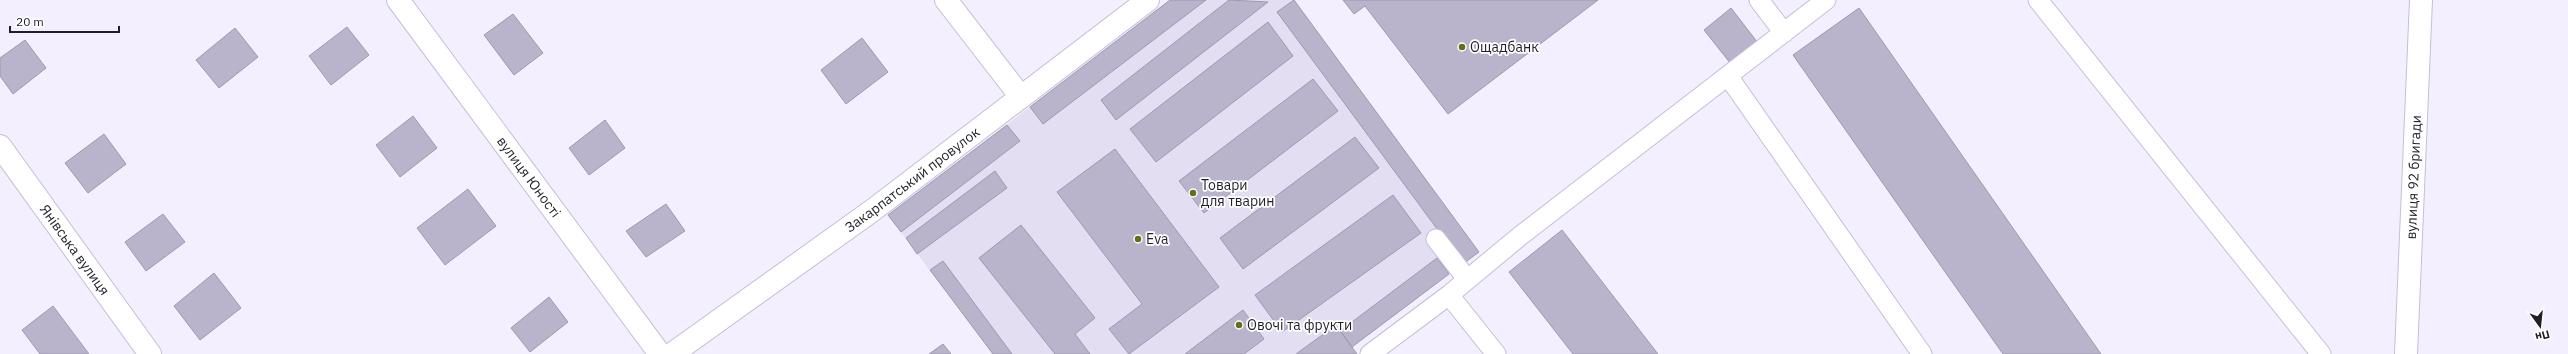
<svg xmlns="http://www.w3.org/2000/svg" width="2568" height="354" font-family="'IBM Plex Sans',sans-serif">
  <style>
    .built { fill: #e3def2 }
    .building { fill: #bab3cc; stroke: #9f98b0 }
    .lines { fill: none; stroke-linecap: round; stroke-linejoin: round }
    .service-casing { stroke: #c5bed8; stroke-width: 21 }
    .minor-casing { stroke: #c5bed8; stroke-width: 24 }
    .tertiary-casing { stroke: #c5bed8; stroke-width: 24 }
    .service { stroke: #fff; stroke-width: 19 }
    .minor { stroke: #fff; stroke-width: 22 }
    .tertiary { stroke: #fff; stroke-width: 22 }
    .poi-dot { fill: #62701b; stroke: #fff; stroke-width: 1.5 }
    .labels { text-anchor: middle; stroke-width: 3.5; stroke-linejoin: round; paint-order: stroke }
    .poi-label { font-size: 14px; fill: #211e28; stroke: #fff; text-anchor: start }
    .street-label { font-size: 14px; fill: #211e28; stroke: #fff }
  </style>
  <rect width="100%" height="100%" fill="#f3efff"/>
  <!-- built -->
  <path class="built" d="M1170,0h123l186,252 -137,102h-349l-105,-139z"/>
  <!-- building -->
  <path class="building" d="M1170,0h36l-163,124 -13,-17z
    M1229,0l39,2 -152,118 -15,-20z
    M1294,0l185,252 -16,12 -186,-252z
    M1343,0h255l-150,114 -83,-108 -11,8z
    M1731,8l27,35 -27,21 -27,-34z
    M1859,8l242,346h-98l-79,-112 -131,-187z
    M513,14l30,39 -29,22 -30,-40z
    M1268,22l25,34 -137,106 -26,-33z
    M347,27l22,28 -38,30 -22,-29z
    M235,28l23,29 -39,31 -23,-28z
    M862,38l26,34 -42,32 -25,-34z
    M25,40l21,28 -33,26 -13,-18v-18z
    M1313,79l25,32 -134,102 -25,-32z
    M413,116l24,32 -37,29 -24,-32z
    M605,120l20,28 -36,27 -20,-27z
    M1007,125l13,16 -119,91 -13,-17z
    M104,134l22,30 -38,29 -23,-30z
    M1355,137l24,31 -136,101 -23,-31z
    M1115,149l104,138 -90,67 -20,-25 33,-25 -85,-112z
    M995,171l12,17 -90,66 -11,-16z
    M468,189l28,37 -51,39 -28,-37z
    M1393,195l28,38 -139,99 -27,-37z
    M666,204l19,27 -39,26 -20,-26z
    M163,214l22,28 -39,29 -21,-29z
    M1021,225l74,93 -20,16 15,20h-35l-76,-96z
    M1562,230l96,124h-85l-64,-82z
    M1437,258l12,16 -97,73 -12,-16z
    M943,261l69,93h-19l-63,-84z
    M214,273l27,35 -41,32 -26,-34z
    M549,297l19,25 -38,30 -19,-24z
    M53,306l36,48h-49l-18,-24z
    M1243,310l21,29 -20,15h-59z
    M1336,325l21,29h-61z
    M943,344l8,10h-22z"/>
  <g class="lines">
    <!-- service casing -->
    <g class="service-casing">
      <path id="service" d="M1759,0l25,33
        M2038,0l283,354
        M1728,76l194,278
        M1436,239l31,40
        M1449,295l47,59
        M1370,354l79,-59 71,-59 306,-236"/>
    </g>
    <!-- minor casing -->
    <g class="minor-casing">
      <g id="minor">
        <path id="s1" d="M398,0l262,354"/>
        <path d="M946,0l75,97"/>
        <path id="s2" d="M0,146l150,208"/>
        <path id="s3" d="M672,354l201,-144 275,-210"/>
      </g>
    </g>
    <!-- tertiary casing -->
    <g class="tertiary-casing">
      <g id="tertiary">
        <path id="s4" d="M2406,354l15,-354"/>
      </g>
    </g>
    <!-- service -->
    <use href="#service" class="service"/>
    <!-- minor -->
    <use href="#minor" class="minor"/>
    <!-- tertiary -->
    <use href="#tertiary" class="tertiary"/>
  </g>
  <!-- markers -->
  <g class="poi-dot">
    <circle cx="1462" cy="47" r="4"/>
    <circle cx="1193" cy="193" r="4"/>
    <circle cx="1138" cy="239" r="4"/>
    <circle cx="1239" cy="325" r="4"/>
  </g>
  <g class="labels">
    <!-- poi labels -->
    <g class="poi-label">
      <text x="1470" y="52">Ощадбанк</text>
      <text x="1201" y="190">Товари<tspan x="1201" dy="16">для тварин</tspan></text>
      <text x="1146" y="244">Eva</text>
      <text x="1247" y="330">Овочі та фрукти</text>
    </g>
    <!-- street labels -->
    <g class="street-label">
      <text dy="5" stroke="none"><textPath href="#s1" startOffset="220">вулиця Юності</textPath></text>
      <text dy="5" stroke="none"><textPath href="#s4" startOffset="177">вулиця 92 бригади</textPath></text>
      <text dy="5" stroke="none"><textPath href="#s3" startOffset="297">Закарпатський провулок</textPath></text>
      <text dy="5" stroke="none"><textPath href="#s2" startOffset="128">Янівська вулиця</textPath></text>
    </g>
  </g>
  <!-- north arrow -->
  <g transform="translate(2540 326) rotate(165)" stroke="#ffffff" stroke-width="3" paint-order="stroke">
  <path d="M0-3L7 15L0 10L-7 15Z" fill="#211e28"/>
  <text y="-6" font-size="11" font-weight="bold" text-anchor="middle" fill="#211e28">Пн</text>
  </g>
  <!-- scale -->
  <path d="M10 26v6h109v-6" fill="none" stroke="#211e28" stroke-width="2"/>
  <text x="16" y="26" font-size="12" fill="#211e28" stroke="#ffffff" stroke-width="3" paint-order="stroke">20 m</text>
</svg>
